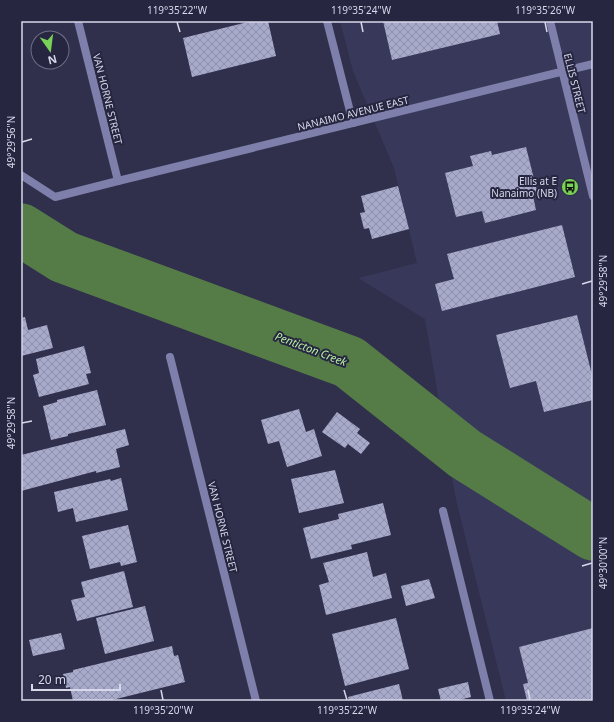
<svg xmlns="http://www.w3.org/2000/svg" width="614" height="722" font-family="'Noto Sans',sans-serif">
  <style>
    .built { fill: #38385a }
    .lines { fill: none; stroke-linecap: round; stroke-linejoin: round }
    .river { stroke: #557b47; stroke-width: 53 }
    .building { fill: url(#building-cross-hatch) }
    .lane { stroke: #7e7fab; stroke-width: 8 }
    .street { stroke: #7e7fab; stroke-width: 8 }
    .ticks { fill: none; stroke: #d7d8ea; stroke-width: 1.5 }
    .labels { text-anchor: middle; stroke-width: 4; stroke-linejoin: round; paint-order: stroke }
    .street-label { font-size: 10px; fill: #d7d8ea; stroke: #262641 }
    .poi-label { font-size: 10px; fill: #d7d8ea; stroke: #262641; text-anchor: end }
    .water-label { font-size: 11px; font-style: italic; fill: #b7f1a3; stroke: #262641 }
    .neatline { fill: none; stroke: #d7d8ea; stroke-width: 1.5 }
    .ticks-label { font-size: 10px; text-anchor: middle; fill: #d7d8ea }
  </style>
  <defs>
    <pattern id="building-cross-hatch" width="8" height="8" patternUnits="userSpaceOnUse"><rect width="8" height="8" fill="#a8aacc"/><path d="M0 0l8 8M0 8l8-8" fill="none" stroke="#8e90aa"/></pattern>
  </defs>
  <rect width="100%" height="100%" fill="#30304c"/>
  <!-- built -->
  <path class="built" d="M340,21h253v680h-87l-51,-206 -30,-176 -67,-41 59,-15 -23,-95 -41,-97z"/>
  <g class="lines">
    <!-- river -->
    <path class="river" d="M21,230l43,27 285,105 116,92 128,80"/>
  </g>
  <!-- building -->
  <path class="building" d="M252,21h16l8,35 -84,21 -9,-39z
    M383,21h114l3,13 -108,26z
    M526,147l12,48 -5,1 3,14 -51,13 -3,-12 -26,6 -11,-44 28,-7 -3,-10 21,-5 1,4z
    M398,186l11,43 -37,10 -3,-11 -5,1 -4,-16 5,-1 -4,-16z
    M562,225l13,52 -133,34 -7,-27 19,-5 -7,-25z
    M577,315l16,64v21l-49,12 -8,-31 -26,7 -14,-53z
    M25,317l3,13 19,-5 6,23 -32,8v-38z
    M84,346l7,27 -5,1 3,10 -50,13 -6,-22 6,-2 -3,-14z
    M97,390l9,35 -38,9v2l-17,4 -8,-34 14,-4v-2z
    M299,409l7,23 8,-3 8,27 -35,11 -8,-26 -11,3 -7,-24z
    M337,412l23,17 -3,4 13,10 -9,11 -13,-10 -3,4 -23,-16z
    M125,429l4,16 -13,4 4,18 -24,6v-2l-75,20v-36z
    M335,470l9,33 -45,10 -8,-34z
    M121,478l7,32 -52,12 -3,-14 -15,4 -4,-20 56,-13 1,2z
    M383,503l8,32 -40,10 1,4 -41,10 -8,-31 36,-9 -1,-5z
    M128,525l9,37 -16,4 -1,-4 -30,7 -8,-33z
    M367,552l6,25 13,-4 6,25 -66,17 -7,-30 10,-3 -6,-19z
    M124,571l9,36 -56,14 -6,-21 14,-3 -4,-15z
    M429,579l6,19 -29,8 -5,-20z
    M145,606l9,35 -49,13 -9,-36z
    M396,618l13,51 -64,17 -13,-52z
    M593,628v73h-52v-1l-14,1 -4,-17 5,-1 -9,-36z
    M61,633l4,16 -32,7 -4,-16z
    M172,646l2,10 4,-1 7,27 -77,19h-35l-3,-14 -4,1 -3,-14 10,-2v-2z
    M468,682l3,15 -16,4h-14l-3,-12z
    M399,684l4,17h-54l-1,-4z"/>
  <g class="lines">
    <!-- lane -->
    <path class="lane" d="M327,21l26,102
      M21,175l34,22 63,-16
      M443,511l47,190"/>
    <!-- street -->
    <path class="street" d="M78,21l40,160 475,-117
      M550,21l43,175
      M170,357l86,344"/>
  </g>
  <!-- ticks -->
  <path class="ticks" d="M177,22l3,10M361,22l2,10M545,22l2,10M22,142l10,-3M582,284l10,-3M22,423l10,-2M582,566l10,-3M161,690l2,10M344,690l3,10M528,690l2,10"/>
  <!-- icons -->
  <defs>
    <g id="bus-disc" transform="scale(0.9)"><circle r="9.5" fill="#7ad157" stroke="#262641"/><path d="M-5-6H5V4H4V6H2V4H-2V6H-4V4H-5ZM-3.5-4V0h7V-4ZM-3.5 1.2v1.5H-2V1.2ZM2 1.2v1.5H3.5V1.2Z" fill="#111"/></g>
  </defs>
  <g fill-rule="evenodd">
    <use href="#bus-disc" x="570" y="187"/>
  </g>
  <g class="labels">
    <!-- street labels -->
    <g class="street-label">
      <text transform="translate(575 83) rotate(76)" y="4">ELLIS STREET</text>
      <text transform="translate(108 99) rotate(76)" y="4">VAN HORNE STREET</text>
      <text transform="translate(353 113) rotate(-14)" y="4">NANAIMO AVENUE EAST</text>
      <text transform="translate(223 527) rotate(76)" y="4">VAN HORNE STREET</text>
    </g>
    <!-- poi labels -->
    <g class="poi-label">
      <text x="557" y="185">Ellis at E<tspan x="557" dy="12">Nanaimo (NB)</tspan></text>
    </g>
    <!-- water labels -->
    <g class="water-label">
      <text transform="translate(311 349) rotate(21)" y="4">Penticton Creek</text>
    </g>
  </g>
  <!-- border -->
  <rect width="614" height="722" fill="none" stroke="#262641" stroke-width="44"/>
  <!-- north arrow -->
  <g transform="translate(50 50) rotate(166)"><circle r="19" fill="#262641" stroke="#6d6d85"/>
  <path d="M0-3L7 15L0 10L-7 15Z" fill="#7ad157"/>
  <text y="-6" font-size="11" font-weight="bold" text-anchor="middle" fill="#d7d8ea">N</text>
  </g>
  <!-- scale -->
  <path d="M32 684v6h88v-6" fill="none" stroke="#d7d8ea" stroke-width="2"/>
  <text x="38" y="684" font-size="12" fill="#d7d8ea" stroke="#262641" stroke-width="3" paint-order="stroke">20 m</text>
  <rect x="22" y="22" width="570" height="678" class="neatline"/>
  <g class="ticks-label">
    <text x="177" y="14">119°35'22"W</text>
    <text x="361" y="14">119°35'24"W</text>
    <text x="545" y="14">119°35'26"W</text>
    <text transform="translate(11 142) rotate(-90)" y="4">49°29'56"N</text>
    <text transform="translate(603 281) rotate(-90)" y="4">49°29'58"N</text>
    <text transform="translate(11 423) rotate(-90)" y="4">49°29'58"N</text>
    <text transform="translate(603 563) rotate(-90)" y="4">49°30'00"N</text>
    <text x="163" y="714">119°35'20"W</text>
    <text x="347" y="714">119°35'22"W</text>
    <text x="530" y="714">119°35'24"W</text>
  </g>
</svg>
